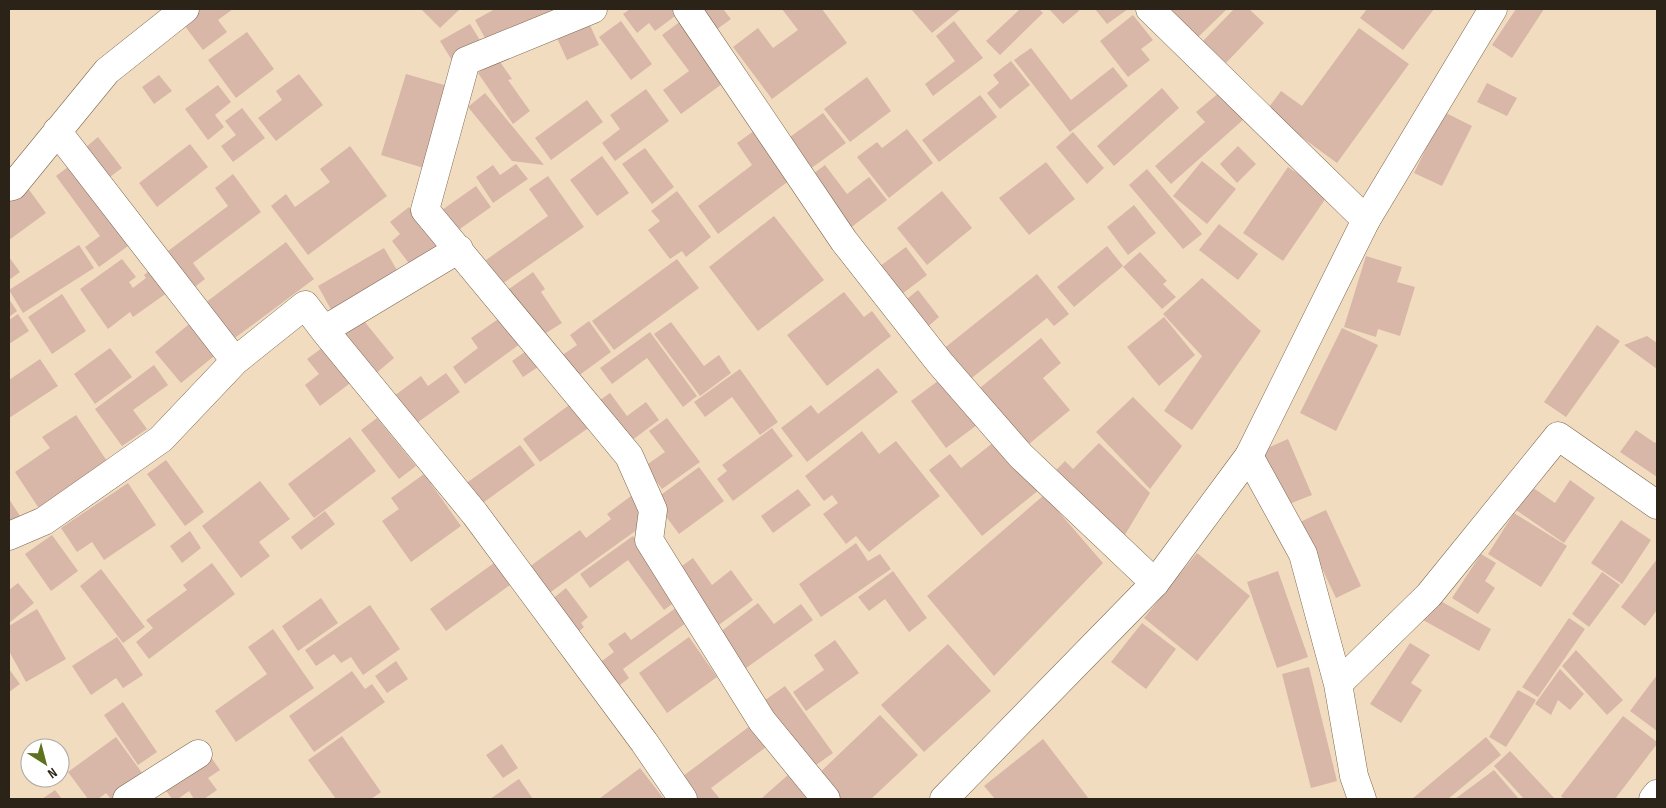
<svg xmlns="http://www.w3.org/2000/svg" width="1666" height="808" font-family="'Sofia Sans Condensed',sans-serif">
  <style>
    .building { fill: #d8b6a8 }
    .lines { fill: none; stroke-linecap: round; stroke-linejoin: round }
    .street-casing { stroke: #7a674e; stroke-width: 29 }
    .secondary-casing { stroke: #7a674e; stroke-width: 29 }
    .street { stroke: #fff; stroke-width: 28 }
    .secondary { stroke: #fff; stroke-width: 28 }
  </style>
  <rect width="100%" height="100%" fill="#f2dcc0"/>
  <!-- building -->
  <path class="building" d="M197,9h36l-15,11 9,12 -24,18 -22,-29z
    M421,9h39l-20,19z
    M495,9h63l-69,36 -14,-25z
    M630,9h46l3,4 -24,18 -6,-8 -12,10 -14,-19z
    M696,9h27l8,10 -18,13z
    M782,9h40l25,34 -75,56 -39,-52 25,-19 15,20 25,-18z
    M911,9h50l-29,24z
    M1020,9h19l4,4 -43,42 -14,-14z
    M1049,9h29l1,2 -16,13z
    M1095,9h33l-21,15z
    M1164,9h60l2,1 -31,30z
    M1234,9h15l15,14 -38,40 -23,-22z
    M1367,9h67l-31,41 -43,-32z
    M1516,9h28l-32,49 -20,-13z
    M1133,15l20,25 -12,9 9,11 -22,17 -28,-36z
    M621,21l31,43 -21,16 -32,-43z
    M681,21l45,60 -45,33 -18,-24 26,-19 -27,-36z
    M954,21l29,37 -50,38 -8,-12 30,-23 -19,-25z
    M589,23l10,22 -32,15 -10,-22z
    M470,24l13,21 -30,17 -13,-21z
    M1359,28l50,36 -72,99 -71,-52 15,-20 21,15z
    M247,32l27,37 -38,29 -28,-38z
    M1031,48l40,52 42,-33 15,19 -58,46 -56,-72z
    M498,59l14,20 -4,1 22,31 -17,13 -35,-51z
    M1011,61l19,24 -30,24 -13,-16 12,-10 -6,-8z
    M299,74l24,31 -47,36 -18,-23 24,-18 -6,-9z
    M406,74l45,13 -24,82 -46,-14z
    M159,75l13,16 -18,13 -12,-17z
    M867,77l24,34 -41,31 -26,-33z
    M1487,83l30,15 -10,18 -30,-14z
    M218,85l13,17 -16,13 9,12 -16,13 -23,-31z
    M1162,88l17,20 -65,58 -17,-20z
    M646,89l23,32 -54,40 -13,-18 18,-14 -10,-14z
    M1220,92l24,27 -73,65 -16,-18 50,-44 -9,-10z
    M485,93l59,72 -32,-4 -44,-54z
    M980,95l17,22 -58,45 -17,-22z
    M587,100l16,22 -52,38 -16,-22z
    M242,108l23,30 -32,24 -12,-16 15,-11 -11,-14z
    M1444,112l28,14 -30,60 -28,-13z
    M823,113l23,30 -40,29 -16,-22 6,-5 -6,-8z
    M758,128l36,49 -76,57 -20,-28 54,-41 -15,-22z
    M907,129l26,34 -44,35 -32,-41 20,-15 5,6z
    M1073,132l31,36 -17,16 -31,-37z
    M98,137l24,31 -19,14 -23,-30z
    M190,144l18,23 -51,40 -18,-24z
    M350,146l37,50 -79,59 -37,-49 15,-12 9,13 35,-25 -10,-13z
    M1238,146l18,18 -19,19 -17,-19z
    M645,148l29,39 -22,17 -30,-40z
    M602,156l27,37 -32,23 -27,-36z
    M76,161l59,80 -36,26 -14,-20 15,-11 -44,-60z
    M1202,161l34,28 -29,35 -34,-28z
    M1046,162l29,37 -46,36 -30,-37z
    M516,164l12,15 -35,24 -17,-26 17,-12 7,10z
    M825,165l22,29 22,-17 18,23 -42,32 -39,-53z
    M1288,167l40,28 -45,66 -40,-28z
    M1147,169l55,65 -19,15 -54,-64z
    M233,174l28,38 -68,51 12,16 -18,14 -27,-36 68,-51 -13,-18z
    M548,176l36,51 -82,57 -16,-24 62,-44 -19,-27z
    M476,186l15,21 -34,24 -15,-21z
    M27,187l19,26 -37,27v-39z
    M677,191l34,46 -25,20 -4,-6 -12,8 -22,-29 12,-9 -9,-10z
    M942,191l30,37 -45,37 -30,-37z
    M1134,205l22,28 -28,22 -21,-28z
    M409,207l30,37 -28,22 -19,-25 8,-7 -10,-12z
    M774,216l50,64 -66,51 -49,-64z
    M1219,224l39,30 -20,26 -39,-30z
    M286,242l28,37 -82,61 -27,-37z
    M79,245l15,23 -71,45 -14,-23z
    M1107,246l16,20 -49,41 -17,-20z
    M906,247l21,28 -29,22 -22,-28z
    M384,248l17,29 -67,38 -16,-29z
    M1140,252l27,29 -4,3 13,13 -14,12 -39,-42z
    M1366,256l36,11 -5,15 18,5 -15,49 -22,-7 -2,8 -32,-10z
    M9,257l11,15 -11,8z
    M122,259l14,18 -7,5 4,6 13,-10 -2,-3 10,-8 17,23 -38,27 -3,-5 -22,17 -28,-40z
    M677,259l22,29 -85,62 -22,-29z
    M533,272l12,17 -4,3 21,31 -21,13 -32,-47z
    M1037,274l32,40 -15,12 -7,-8 -79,63 -26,-31z
    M1202,278l59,53 -69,99 -28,-19 38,-55 -39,-42z
    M918,290l21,27 -15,13 -22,-27z
    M844,292l20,25 8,-6 19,25 -64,50 -40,-51z
    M62,294l24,37 -34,23 -24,-37z
    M9,299l8,12 -8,6z
    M18,314l11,17 -20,13v-24z
    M504,315l20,26 -59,43 -12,-17 25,-19 -7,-10z
    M360,316l34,42 -20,17 -35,-42z
    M1164,317l31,38 -36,31 -32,-39z
    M193,321l26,31 -38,31 -26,-31z
    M589,321l22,31 -37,27 -16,-21 19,-13 -7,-10z
    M671,322l33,44 15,-11 12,18 -31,23 -46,-62z
    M1597,325l23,16 -54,76 -22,-15z
    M1342,328l36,17 -42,86 -36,-18z
    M650,332l47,64 -14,11 -36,-49 -35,26 -12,-16z
    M1647,336l10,7v26l-33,-24z
    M1041,338l20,25 -18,15 27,32 -47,39 -48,-57z
    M326,345l27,36 -33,25 -15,-21 14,-11 -12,-15z
    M110,348l22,29 -37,27 -21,-30z
    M529,349l12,16 -18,12 -11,-16z
    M40,359l18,27 -49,32v-38z
    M154,365l14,20 -35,25 14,19 -25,17 -27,-37z
    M878,368l20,24 -91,70 -26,-34 30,-23 7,9z
    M740,369l38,53 -18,13 -28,-38 -27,20 -11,-15z
    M446,373l14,19 -46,33 -20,-29 27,-20 7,10z
    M942,378l35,47 -31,23 -35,-47z
    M610,393l17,23 19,-14 13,18 -32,24 -31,-41z
    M1133,397l49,49 -32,43 -54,-57z
    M576,400l18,24 -54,38 -17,-23z
    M76,415l33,49 -69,46 -25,-38 35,-24 -8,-11z
    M377,418l39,48 -17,13 -38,-49z
    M667,418l33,44 -38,27 -17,-23 20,-14 -16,-21z
    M772,428l21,28 -60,45 -16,-22 10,-8 -5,-6z
    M1636,430l19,13 2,-3v37l-37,-25z
    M862,431l17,23 17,-13 44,55 -71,56 -13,-16 -10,8 -23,-30 15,-11 -6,-8 -8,6 -19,-25z
    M350,437l26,34 -62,47 -26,-34z
    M999,438l41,51 -58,47 -53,-66 21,-16 11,14z
    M1288,439l24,56 -28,11 -23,-55z
    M1099,443l51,50 -30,50 -70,-67 15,-15 8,8z
    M520,445l15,20 -55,40 -15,-21z
    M166,460l38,52 -19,14 -38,-52z
    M699,467l25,34 -45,33 -25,-34z
    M424,474l37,52 -50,36 -29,-41 17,-12 -8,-11z
    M1570,480l25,18 -31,45 -48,-33 16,-23 23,16z
    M260,481l30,38 -31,23 11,14 -29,22 -39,-52z
    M128,483l28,42 -52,35 -12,-18 -15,10 -16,-24z
    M798,489l13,16 -38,28 -12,-17z
    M1044,495l59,68 -109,113 -67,-80z
    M631,496l18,25 -101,73 -19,-27 51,-37 6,8 25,-19 -4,-5z
    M9,499l11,17 -11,7z
    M1326,510l35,76 -25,12 -36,-76z
    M325,511l10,13 -34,26 -10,-13z
    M1514,513l53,33 -26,41 -53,-33z
    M1621,520l30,20 -29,44 -31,-21z
    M190,531l11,17 -19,15 -12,-17z
    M52,535l26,36 -27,20 -26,-37z
    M633,536l46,63 -15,11 -36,-50 -38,28 -10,-14z
    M856,543l12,18 12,-7 11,15 -70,48 -22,-33z
    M1197,553l53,43 -53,65 -53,-43z
    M1481,554l15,9 -11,18 10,7 -17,26 -26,-16z
    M693,558l19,27 19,-15 22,30 -37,27 -41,-56z
    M1657,559v51l-12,16 -24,-19z
    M212,563l23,31 -86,65 -13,-17 17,-14 -7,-8 41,-30 -4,-5z
    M494,563l16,22 -64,46 -16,-22z
    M101,569l44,58 -22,16 -43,-57z
    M893,571l34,47 -18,14 -24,-33 -16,12 -11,-14z
    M1278,571l30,86 -31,11 -30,-86z
    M1602,572l18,13 -31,42 -17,-13z
    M18,583l16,20 -25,20v-33z
    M566,588l22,29 -7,6 3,4 -8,7 -26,-33z
    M321,598l17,25 -40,28 -16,-25z
    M1435,598l56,31 -12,22 -56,-31z
    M758,603l16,21 27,-20 12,16 -71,51 -27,-35z
    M370,605l30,44 -37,26 -12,-18 -10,6 -7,-9 -18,12 -11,-16z
    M680,605l10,15 -67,49 6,9 -13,10 -18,-24 16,-12 -6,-8 17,-12 6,8z
    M37,609l29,50 -40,23 -17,-31v-25z
    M1569,618l16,11 -47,68 -16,-10z
    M1142,623l34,26 -30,40 -35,-27z
    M273,629l41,59 -78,54 -21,-31 52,-37 -19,-27z
    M117,637l26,38 -20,13 -7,-10 -25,17 -19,-29z
    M689,637l28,40 -50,36 -28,-40z
    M835,640l24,33 -53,38 -13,-19 31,-22 -10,-15z
    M1410,643l20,12 -19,28 11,7 -21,33 -31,-19z
    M948,644l43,47 -67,61 -43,-47z
    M1576,650l47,50 -16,15 -45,-49z
    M396,661l12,18 -21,14 -12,-17z
    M1309,667l28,114 -26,7 -29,-114z
    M9,669l11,15 -11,8z
    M1560,669l24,25 -14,16 -12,-10 -7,15 -16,-11z
    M352,671l13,18 7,-5 13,18 -71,50 -25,-36z
    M1657,675v56l-27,-20z
    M785,686l48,67 -24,17 -48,-67z
    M1518,690l18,10 -30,47 -17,-10z
    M123,702l34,50 -19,13 -34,-50z
    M880,715l38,40 -47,44h-38l-20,-20z
    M1623,716l34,26v2l-42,55h-51l-3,-3z
    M754,723l16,21 -59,44 9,11h-25l-16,-20z
    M342,736l39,56 -10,7h-35l-28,-39z
    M116,737l29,40 -30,22h-4l-5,-6 -8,6h-10l-20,-27z
    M1486,737l15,18 -53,44h-36z
    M1043,739l46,60h-94l-11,-13z
    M502,744l16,24 -15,10 -17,-23z
    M1510,751l45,48h-31l-30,-33z
    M208,753l12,17 -12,8 9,12 -13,9h-10l-5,-8 -11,8h-6l-10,-14z
    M640,768l24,31h-65z
    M1494,770l25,29h-64z
    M789,774l24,25h-52z
    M519,779l14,20h-43z
    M55,790l7,9h-20z"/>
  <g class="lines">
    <!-- street casing -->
    <g class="street-casing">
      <path id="street" d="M593,9l-127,52 -41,149 204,246 24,54 -4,30 113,181 64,78
        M687,9l157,232 96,122 81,93 134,127
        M1150,9l216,211
        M57,131l178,230
        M9,187l4,-1 94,-115 78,-62
        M324,330l135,-81
        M1249,456l54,98 35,130 16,92 8,23
        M9,536l35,-15 117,-82 74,-78 70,-56 19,25 151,184 169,228 39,57
        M1338,684l91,-89 129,-159 99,69
        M127,799l71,-45
        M1653,799l4,-5"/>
    </g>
    <!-- secondary casing -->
    <g class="secondary-casing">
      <path id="secondary" d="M944,799l211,-216 94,-127 117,-236 127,-211"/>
    </g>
    <!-- street -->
    <use href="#street" class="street"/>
    <!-- secondary -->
    <use href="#secondary" class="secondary"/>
  </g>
  <!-- border -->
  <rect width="1666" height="808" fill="none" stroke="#2b2318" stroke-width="20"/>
  <!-- north arrow -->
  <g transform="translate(45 763) rotate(144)"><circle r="24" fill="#ffffff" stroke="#aaa7a3"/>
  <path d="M0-4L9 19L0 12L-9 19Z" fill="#5e711f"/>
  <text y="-8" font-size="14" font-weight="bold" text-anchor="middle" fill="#2b2318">N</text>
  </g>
</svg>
